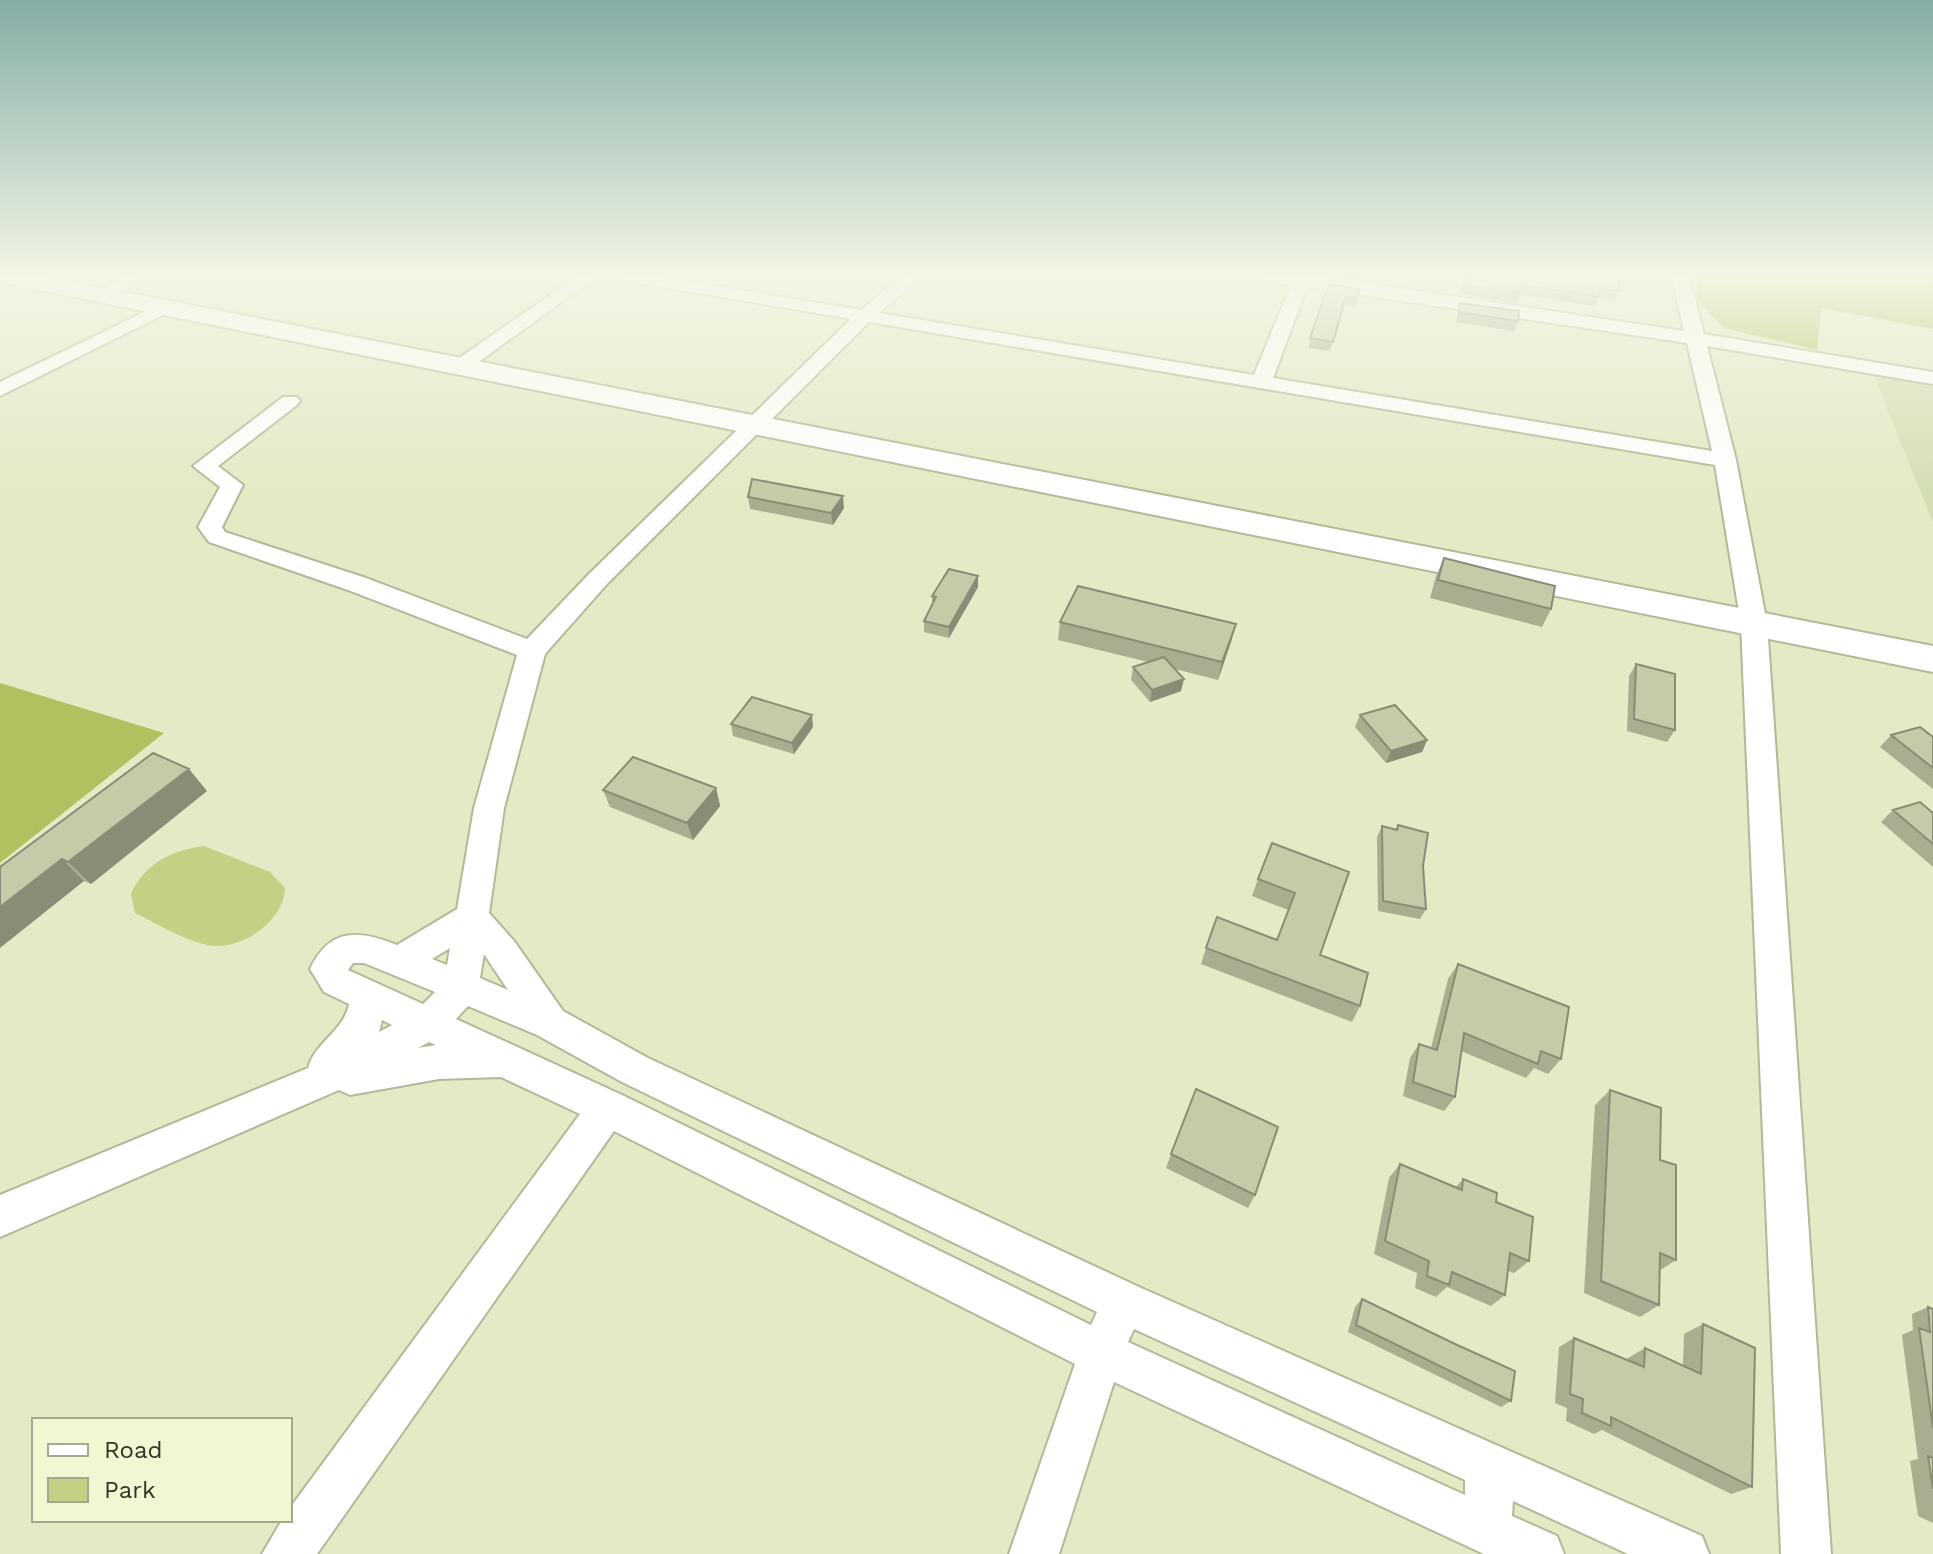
<svg xmlns="http://www.w3.org/2000/svg" width="1933" height="1554" font-family="'Work Sans',sans-serif">
  <style>
    .built { fill: #d4deb3 }
    .green { fill: #c2d184 }
    .forest { fill: #b0c25f }
    .lines { fill: none; stroke-linecap: round; stroke-linejoin: round }
    .street-casing { stroke: #b1b996; stroke-width: 4 }
    .secondary-casing { stroke: #b1b996; stroke-width: 4 }
    .street { fill: #fff; fill-rule: evenodd }
    .secondary { fill: #fff; fill-rule: evenodd }
    .wall { fill: #a8af90 }
    .shaded-wall { fill: #888e76 }
    .building { fill: #c3cba8; stroke: #888e76; stroke-width: 2 }
  </style>
  <rect width="100%" height="100%" fill="#e2eac6"/>
  <!-- built -->
  <path class="built" d="M1873,374l60,10v138z"/>
  <!-- green -->
  <path class="green" d="M204,846l66,26 15,16c-1,35 -48,66 -82,56 -23,-6 -47,-21 -68,-31l-4,-19c13,-30 41,-44 73,-48z"/>
  <!-- forest -->
  <path class="forest" d="M1699,275h234v54l-112,-21 -4,42 -94,-22 -26,-29z
    M0,683l164,50 -164,130z"/>
  <g class="lines">
    <!-- street casing -->
    <g class="street-casing">
      <path id="street" d="M128,275h22l-42,24 -6,1 -9,-5z
        M579,275h20l-130,94h-14l-3,-4 3,-4z
        M611,275h40l210,35 42,-35h20l-44,38 375,62 37,-90 -30,-5 -9,-5h60l372,56 -13,-56h18l15,59 229,38v12l-226,-38 29,114 31,164 64,930h-50l-40,-930 -26,-159 -846,-143 -262,262 -62,70 -41,154 -15,105 25,28 49,70 85,47 491,229 563,249 7,18h-81l-115,-53 -1,15 45,20 7,18h-80l-370,-172 -55,172h-50l66,-190 -461,-233 -297,423h-55l20,-34h8v-12l290,-394 -79,-37 -62,2 -89,16 -11,-5 -339,147v-42l308,-127c7,-26 36,-37 41,-64l-25,-12 -14,-23c20,-42 49,-39 87,-24l60,-36 17,-101 43,-153 -169,-65 -139,-48 -11,-15 22,-40 -27,-21 90,-69h14l3,4 -3,4 -79,61 25,19 -21,42 3,5 141,46 161,61 62,-65 262,-255 -231,-39zM1307,287l380,56 25,108 -439,-73zM450,948l-3,17 -15,-6zM484,954l24,36 -28,-12zM353,963h11l71,29 -12,12 -75,-34zM468,1006l69,29 85,47 475,230 -6,13 -469,-230 -166,-76zM382,1020l10,5 -13,7zM429,1042l7,3 -18,3zM1134,1329l331,151v15l-337,-153z
        M163,303l9,5 -3,4 -169,84v-14z"/>
    </g>
    <!-- secondary casing -->
    <g class="secondary-casing">
      <path id="secondary" d="M0,275h37l1896,371v26l-1933,-390z"/>
    </g>
    <!-- street -->
    <use href="#street" class="street"/>
    <!-- secondary -->
    <use href="#secondary" class="secondary"/>
  </g>
  <!-- wall -->
  <path class="wall" d="M1334,275h30l-2,5z
    M1462,275h156l2,16 -5,10 -17,-3 -3,8 -75,-11 -3,8 -57,-9z
    M1329,284l31,5 -5,18 -12,-2 -13,46 -22,-3z
    M1460,303l58,18 -4,10 -58,-9z
    M748,497l96,11 -11,17 -83,-16z
    M1444,558l107,51 -9,18 -112,-29 6,-22z
    M978,576v11l-29,51 -25,-6v-11l8,-17v-8z
    M1060,622l176,2 -5,18 -13,38 -43,-11 6,22 -31,11 -19,-22 2,-13 15,-5 -90,-22z
    M1636,664l39,66 -8,12 -40,-11 2,-55z
    M1360,715l67,25 -5,12 -36,11 -31,-36z
    M731,724l82,3 -19,27 -61,-18z
    M1891,735l42,2v52l-53,-42z
    M716,788l4,18 -27,34 -83,-33 -7,-17z
    M207,791l-116,93 -7,-3 -84,-14z
    M1893,810l40,3v54l-52,-45z
    M1398,825l28,84 -6,10 -42,-8 -1,-74 5,-11 14,4z
    M1349,872l-29,83 40,51 -8,16 -151,-58 5,-16 71,-8 11,-30 -36,-14 6,-17z
    M1458,964l103,95 -13,15 -14,-6 -8,10 -65,-27 -6,46 -11,14 -41,-15 7,-38 9,-14 12,4 17,-69z
    M1610,1090l50,70 16,100 -17,11v34l-19,12 -56,-24 11,-188z
    M1171,1154l84,41 -7,13 -82,-40z
    M1400,1164l56,23 7,-8 33,23 33,59 -15,12 -6,-2 -3,24 -14,11 -44,-19 -11,10 -21,-9 2,-15 -43,-19 15,-76z
    M1362,1299l149,102 -10,6 -153,-75 7,-25z
    M1928,1307l5,2v214l-15,-7 -8,-55 8,-2 -16,-124 11,-5 -1,-16z
    M1703,1324l49,163 -21,7 -129,-64 -8,4 -28,-13 1,-13 -12,-5 4,-56 15,-9 54,22v-2l17,-10 38,18 1,-32z"/>
  <!-- shaded-wall -->
  <path class="shaded-wall" d="M843,496l1,12 -11,17 -2,-12z
    M978,576v11l-29,51v-11z
    M1236,624l-5,18 -13,38 4,-18z
    M1184,679l-3,12 -31,11 2,-12z
    M812,715l1,12 -19,27 -2,-11z
    M1427,740l-5,12 -36,11 5,-12z
    M189,769l18,22 -116,93 -23,-22z
    M716,788l4,18 -27,34 -6,-17z
    M62,859l22,22 -84,67v-41z"/>
  <!-- building -->
  <path class="building" d="M1464,275h154l2,16 -21,-3v8l-78,-11 -1,8 -57,-8z
    M1329,284l31,5 -3,9 -11,-2 -13,46 -23,-4z
    M1460,303l59,8 -1,10 -59,-9z
    M752,479l91,17 -12,17 -83,-16z
    M1444,558l111,28 -4,23 -113,-29z
    M949,569l29,7 -29,51 -25,-6 12,-24 -4,-1z
    M1078,586l158,38 -14,38 -162,-40z
    M1164,657l20,22 -32,11 -19,-23z
    M1636,664l39,10v56l-41,-11z
    M752,697l60,18 -20,28 -61,-19z
    M1395,705l32,35 -36,11 -31,-36z
    M1920,727l13,10v31l-42,-33z
    M153,753l36,16 -121,93 -6,-3 -62,48v-40z
    M633,757l83,31 -29,35 -84,-33z
    M1920,802l13,11v31l-40,-34z
    M1398,825l30,8 -5,33 3,43 -43,-8 -1,-75 15,4z
    M1272,843l77,29 -29,83 48,18 -8,33 -154,-58 11,-31 60,23 18,-47 -37,-14z
    M1458,964l111,43 -8,52 -20,-8 -3,13 -74,-31 -9,64 -42,-15 6,-38 18,6z
    M1196,1089l82,38 -23,68 -84,-41z
    M1610,1090l51,18 -1,52 16,5v95l-16,-7 -1,52 -58,-24z
    M1400,1164l62,26 1,-11 34,14 -1,9 37,15 -4,44 -19,-8 -5,42 -53,-23 -3,13 -22,-9 2,-15 -44,-20z
    M1362,1299l93,45 60,27 -4,30 -155,-76z
    M1928,1307l5,2v119l-14,-100 11,4z
    M1703,1324l52,24 -3,139 -141,-70v9l-29,-13 1,-14 -13,-5 4,-56 70,29 1,-19 56,26z
    M1928,1456l5,2v31z"/>
  <!-- sky -->
  <linearGradient id="sky" x2="0" y2="1"><stop stop-color="#85ada5"/><stop offset="0.56" stop-color="#f2f6e5"/><stop offset="1" stop-color="#f2f6e5" stop-opacity="0"/></linearGradient>
  <rect width="1933" height="493" fill="url(#sky)"/>
  <!-- legend -->
  <rect x="32" y="1418" width="260" height="104" fill="#eff7d3" stroke="#a3a98e" stroke-width="2"/>
  <rect x="48" y="1444" width="40" height="12" fill="#ffffff" stroke="#a3a98e" stroke-width="2"/>
  <text x="104" y="1458" font-size="24" fill="#323527">Road</text>
  <rect x="48" y="1478" width="40" height="24" fill="#c2d184" stroke="#a3a98e" stroke-width="2"/>
  <text x="104" y="1498" font-size="24" fill="#323527">Park</text>
</svg>
